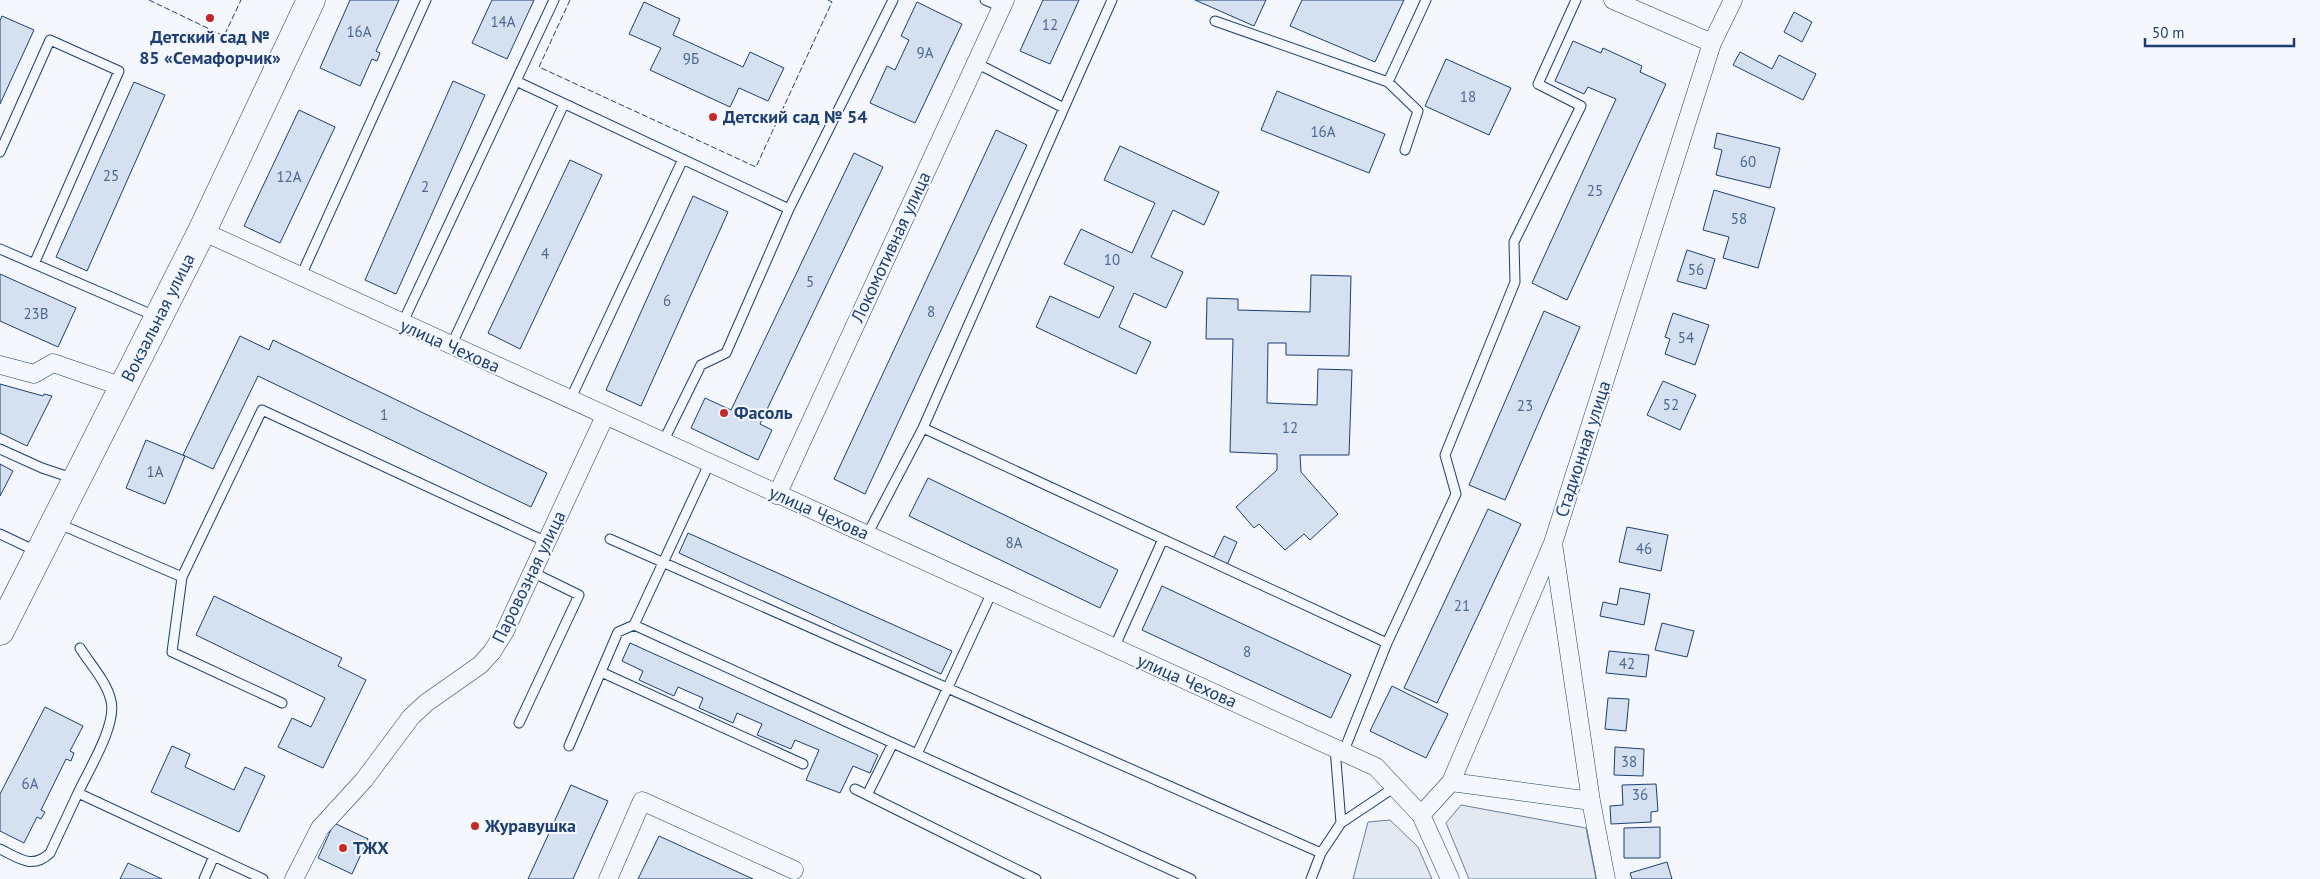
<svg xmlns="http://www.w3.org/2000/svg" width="2320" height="879" font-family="'PT Sans',sans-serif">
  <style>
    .green { fill: #e3e9f0; stroke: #687fa3 }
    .building { fill: #d5e0f0; stroke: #1d3f73 }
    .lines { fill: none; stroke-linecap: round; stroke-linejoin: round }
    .lane-casing { stroke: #1d3f73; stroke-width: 11 }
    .street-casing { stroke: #1d3f73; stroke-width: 19 }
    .primary-casing { stroke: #1d3f73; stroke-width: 29 }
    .lane { stroke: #f4f7fb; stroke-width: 9 }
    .street { stroke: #f4f7fb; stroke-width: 18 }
    .primary { stroke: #f4f7fb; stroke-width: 28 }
    .fence { stroke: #1d3f73; stroke-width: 1; stroke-dasharray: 6 2.5; stroke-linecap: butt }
    .poi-dot { fill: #c62828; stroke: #f4f7fb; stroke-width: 2 }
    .labels { text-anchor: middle; stroke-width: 4; stroke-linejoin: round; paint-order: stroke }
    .number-label { font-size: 15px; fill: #4b6792 }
    .poi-label { font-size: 18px; font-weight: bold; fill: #1d3f73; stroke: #f4f7fb; text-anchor: start }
    .street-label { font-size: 18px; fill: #1d3f73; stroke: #f4f7fb }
  </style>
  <rect width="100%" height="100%" fill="#f4f7fb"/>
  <!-- green -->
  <path class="green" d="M1461,805l125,23 10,51h-127l-23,-56z
    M1390,820l28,27 14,32h-79l15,-57z"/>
  <!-- building -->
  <path class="building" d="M350,0h49l-23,51 4,2 -3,8 -5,-2 -12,27 -40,-18z
    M492,0h42l-27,59 -35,-16z
    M1043,0h36l-29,64 -30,-13z
    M1195,0h71l-12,26z
    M1302,0h102l-29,62 -85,-36z
    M644,2l36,17 -7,16 70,32 7,-15 34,16 -16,33 -29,-13 -9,19 -80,-37 11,-22 -32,-14z
    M917,2l45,22 -47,99 -45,-20 17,-37 8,4 14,-30 -8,-4z
    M1794,12l18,10 -10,20 -18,-10z
    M2,16l32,14 -34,74v-83z
    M1573,41l28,12 2,-5 39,18 -2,6 26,12 -99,216 -35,-17 84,-184 -28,-12 -4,7 -29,-13z
    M1740,52l32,17 7,-14 37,19 -13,26 -70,-35z
    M1446,59l65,29 -22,47 -64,-29z
    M453,81l32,14 -89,199 -31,-14z
    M134,82l31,13 -78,176 -31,-14z
    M1277,91l108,43 -16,39 -108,-43z
    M299,110l36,17 -55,116 -36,-17z
    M996,130l31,15 -162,349 -31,-15z
    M1717,133l63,15 -10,40 -54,-13 6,-25 -8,-2z
    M1120,146l99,46 -15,33 -31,-15 -22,47 32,15 -17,36 -32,-15 -15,34 32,15 -15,32 -100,-47 14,-31 49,22 15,-31 -50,-23 17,-35 51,24 23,-50 -51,-23z
    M854,153l29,14 -123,257 12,6 -14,30 -67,-32 14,-30 26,12z
    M570,160l32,15 -82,174 -32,-16z
    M1714,190l61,18 -17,60 -35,-10 6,-21 -26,-7z
    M693,196l35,16 -87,194 -35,-16z
    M1687,250l28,9 -9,30 -29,-8z
    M0,274l76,34 -18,39 -58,-26z
    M1311,275l40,1 -2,80 -63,-1v-12h-18l-1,60 50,2 1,-36 34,1 -3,85h-49l1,17 37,42 -28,26 -6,-6 -19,16 -26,-26 -5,4 -18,-21 41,-37v-16l-47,-2 3,-113h-27l1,-41 31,1v11l72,2z
    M1544,311l36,16 -75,173 -36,-15z
    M1673,313l36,12 -14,40 -30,-11 5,-15 -5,-2z
    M240,336l29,14 4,-10 274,133 -16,34 -273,-131 -45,93 -30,-14z
    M1663,381l33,14 -16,35 -33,-15z
    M0,384l43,12 1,-2 8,2 -25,50 -27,-13z
    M146,440l39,16 -20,48 -39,-16z
    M0,464l13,7 -13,25z
    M928,478l190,92 -18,38 -191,-92z
    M1488,509l33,15 -84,179 -33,-15z
    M1627,527l41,8 -7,36 -42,-9z
    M688,533l264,118 -11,23 -262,-121z
    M1224,536l13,6 -10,23 -14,-6z
    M1162,586l189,89 -20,43 -189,-88z
    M1620,588l30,6 -6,31 -44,-9 3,-14 14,3z
    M214,596l128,62 -4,8 28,14 -43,88 -45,-21 14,-29 19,9 14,-29 -129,-63z
    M1662,623l32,8 -7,26 -32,-7z
    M630,643l248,112 -8,18 -17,-7 -13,27 -34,-13 13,-30 -24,-10 -4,9 -34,-14 5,-11 -25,-11 -4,10 -34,-15 4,-10 -25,-11 -4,9 -35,-16 4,-9 -21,-10z
    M1609,651l40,4 -3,22 -40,-4z
    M1392,686l56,28 -22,44 -56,-27z
    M1608,698l21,1 -3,32 -21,-2z
    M45,707l38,19 -13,25 4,2 -3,8 -5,-2 -25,51 4,2 -4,7 -4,-2 -13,26 -24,-12v-37z
    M172,746l18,8 -5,13 49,23 11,-23 20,9 -26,56 -88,-40z
    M1615,747l29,2 -1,27 -29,-1z
    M1656,784l2,27 -7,1v10l-40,2 -1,-18 13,-1 -1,-20z
    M571,785l37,16 -35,78h-45z
    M334,823l34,16 -16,35 -34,-16z
    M1660,827v31h-36v-30z
    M659,836l94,43h-115z
    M1667,862l5,17h-40l-2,-6z
    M128,863l34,16h-42z"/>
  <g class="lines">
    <!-- lane casing -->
    <g class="lane-casing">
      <path id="lane" d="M985,0l16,7
        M1215,21l173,61 38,-82
        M516,81l273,128
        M1388,82l30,29 -13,39
        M1064,108l48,-108
        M0,152l50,-112 69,31 -85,193
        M0,249l155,67
        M300,278l126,-278
        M402,324l152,-324
        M451,346l113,-242
        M570,400l113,-241
        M923,428l141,-320 -88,-45
        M663,442l38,-77 25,-12 63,-144 104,-209
        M0,449l42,19 33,11
        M57,523l125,54 -10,75 110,51
        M0,534l36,17
        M867,535l56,-107 464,215 -44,110
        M610,539l711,314
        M182,577l80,-167 285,132
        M634,625l557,254
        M1387,643l69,-149 -11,-39 70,-173 -1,-40 67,-136 -43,-22 38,-84
        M1114,648l49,-109
        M601,672l202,92
        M519,723l60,-128 -47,-23
        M569,746l49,-114 16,-7 75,-161
        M917,754l75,-162
        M855,789l181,90
        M78,793c10,-22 39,-68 33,-92 -4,-19 -21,-37 -31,-53
        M868,793l25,-50
        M1341,823l54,-36
        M0,849c19,9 32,21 50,4l28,-60 185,86
        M204,879l10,-23
        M1311,879l10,-26 20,-30 -6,-75"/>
    </g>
    <!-- street casing -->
    <g class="street-casing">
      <path id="street" d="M1613,0l99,43
        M202,231l1174,536 45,48
        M0,365l34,9 19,-11 70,24
        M777,495l228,-495
        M1553,543l38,258 15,78
        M1451,782l140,19
        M294,879l26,-51 44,-48 47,-63 15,-14 54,-38 12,-13 13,-21 100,-215
        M608,879l34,-78 152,69
        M1450,879l-29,-64 30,-33 102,-239 159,-500 21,-43"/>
    </g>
    <!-- primary casing -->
    <g class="primary-casing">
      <g id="primary">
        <path id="s1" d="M0,631l202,-400 109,-231"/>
      </g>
    </g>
    <!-- lane -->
    <use href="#lane" class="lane"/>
    <!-- street -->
    <use href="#street" class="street"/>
    <!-- primary -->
    <use href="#primary" class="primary"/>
    <!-- fence -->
    <path class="fence" d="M149,0l75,36 17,-36
      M570,0l-31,67 217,100 76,-165 -4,-2"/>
  </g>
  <!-- markers -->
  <g class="poi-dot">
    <circle cx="210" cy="18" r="5"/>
    <circle cx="713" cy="117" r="5"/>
    <circle cx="724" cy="413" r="5"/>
    <circle cx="475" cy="826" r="5"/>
    <circle cx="343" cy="848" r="5"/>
  </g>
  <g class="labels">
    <!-- number labels -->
    <g class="number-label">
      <text x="503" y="27">14А</text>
      <text x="1050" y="30">12</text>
      <text x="359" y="37">16А</text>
      <text x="925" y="58">9А</text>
      <text x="691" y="64">9Б</text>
      <text x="1468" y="102">18</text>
      <text x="1323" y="137">16А</text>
      <text x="1748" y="167">60</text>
      <text x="111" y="181">25</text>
      <text x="289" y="182">12А</text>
      <text x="425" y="192">2</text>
      <text x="1595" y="196">25</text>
      <text x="1739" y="224">58</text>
      <text x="545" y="259">4</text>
      <text x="1112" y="265">10</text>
      <text x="1696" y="275">56</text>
      <text x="810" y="287">5</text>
      <text x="667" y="306">6</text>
      <text x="931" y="317">8</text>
      <text x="36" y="319">23В</text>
      <text x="1686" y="343">54</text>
      <text x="1671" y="410">52</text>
      <text x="1525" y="411">23</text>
      <text x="384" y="420">1</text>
      <text x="1290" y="433">12</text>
      <text x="155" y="477">1А</text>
      <text x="1014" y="548">8А</text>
      <text x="1644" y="554">46</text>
      <text x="1462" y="611">21</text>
      <text x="1247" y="657">8</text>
      <text x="1627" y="669">42</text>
      <text x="1629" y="767">38</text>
      <text x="30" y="789">6А</text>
      <text x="1640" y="800">36</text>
    </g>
    <!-- poi labels -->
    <g class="poi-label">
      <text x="210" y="43" text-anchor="middle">Детский сад №<tspan x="210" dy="21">85 «Семафорчик»</tspan></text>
      <text x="723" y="123">Детский сад № 54</text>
      <text x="734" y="419">Фасоль</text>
      <text x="485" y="832">Журавушка</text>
      <text x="353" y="854">ТЖХ</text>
    </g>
    <!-- street labels -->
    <g class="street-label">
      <text transform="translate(891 247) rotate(-65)" y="6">Локомотивная улица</text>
      <text dy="6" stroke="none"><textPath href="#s1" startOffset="351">Вокзальная улица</textPath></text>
      <text transform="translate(450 346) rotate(24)" y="6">улица Чехова</text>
      <text transform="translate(1583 449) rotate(-72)" y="6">Стадионная улица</text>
      <text transform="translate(819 513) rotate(24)" y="6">улица Чехова</text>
      <text transform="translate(529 577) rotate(-64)" y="6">Паровозная улица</text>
      <text transform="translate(1187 681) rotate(24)" y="6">улица Чехова</text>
    </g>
  </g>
  <!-- scale -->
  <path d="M2145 38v8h149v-8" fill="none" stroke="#1d3f73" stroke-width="2.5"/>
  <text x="2152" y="38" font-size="15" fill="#1d3f73" stroke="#f4f7fb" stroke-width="4" paint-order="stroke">50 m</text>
</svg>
